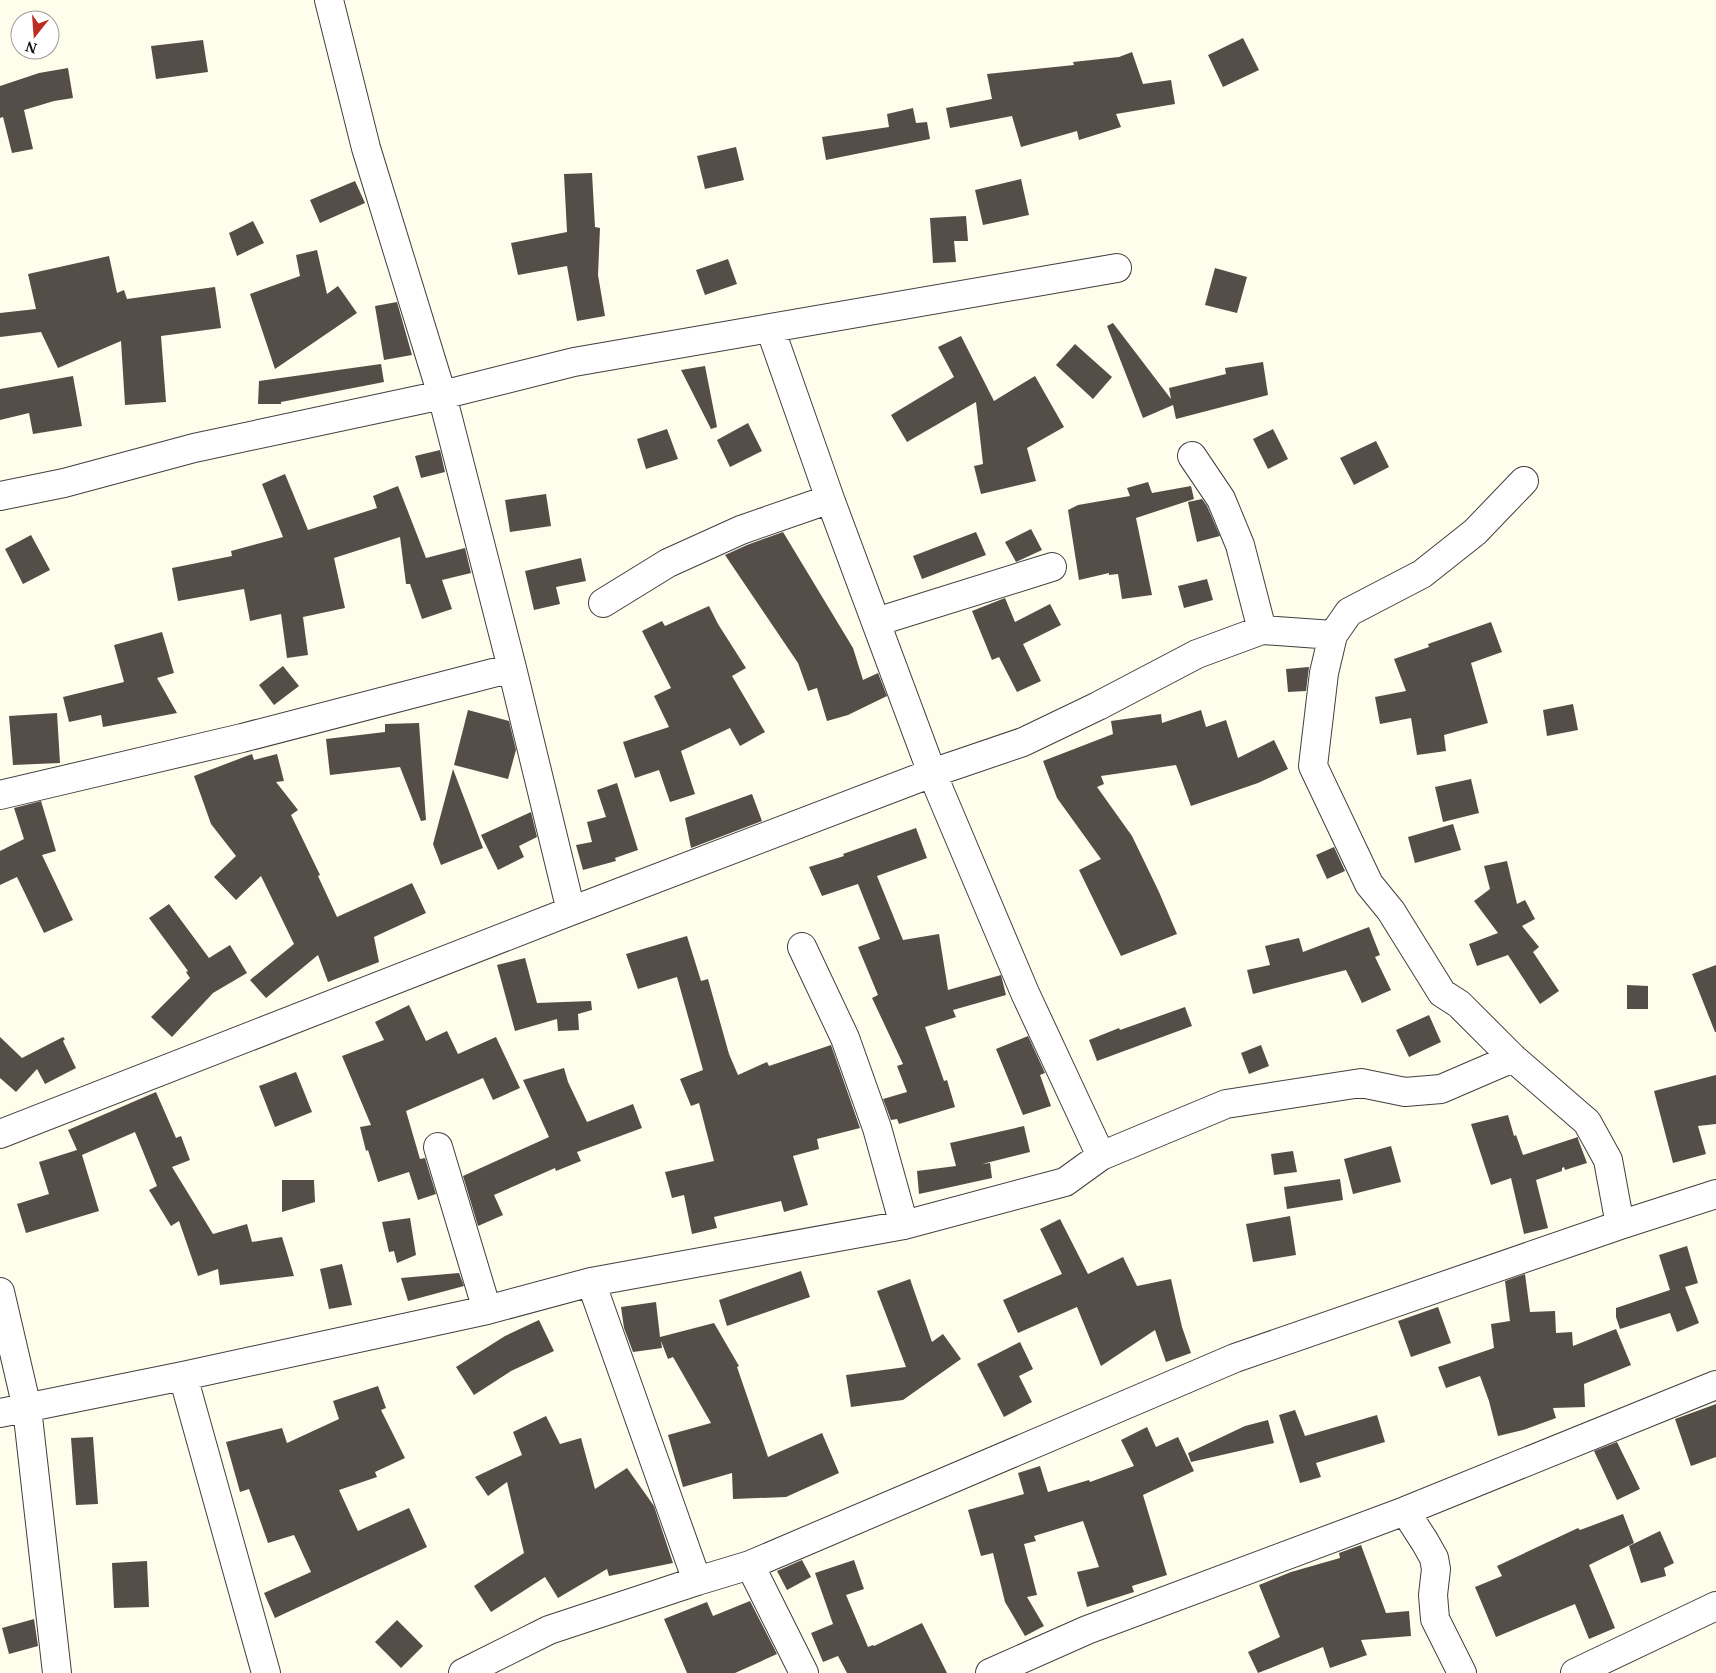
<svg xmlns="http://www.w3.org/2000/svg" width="1716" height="1673" font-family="'Noto Serif',serif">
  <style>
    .building { fill: #554e48 }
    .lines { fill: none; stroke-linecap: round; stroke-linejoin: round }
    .minor-casing { stroke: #3f3f3f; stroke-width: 30 }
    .minor { stroke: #fff; stroke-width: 28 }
  </style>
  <rect width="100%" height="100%" fill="#fffdeb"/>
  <!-- building -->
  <path class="building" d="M1243,38l16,32 -36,17 -15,-32z
    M203,40l5,32 -52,7 -5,-33z
    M1132,52l11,32 28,-4 4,24 -59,10 5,13 -42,13 -2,-9 -56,16 -9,-31 -62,12 -4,-20 46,-9 -5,-25 87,-9 -1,-3 46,-5z
    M68,68l5,30 -19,3 -30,9 9,39 -21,4 -9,-36 -3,1v-32l39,-13z
    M913,108l3,15 11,-1 3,17 -104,21 -4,-23 67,-10 -2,-13z
    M736,147l8,33 -39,9 -8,-33z
    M592,173l3,54 5,1 -2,47 7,41 -28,5 -10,-55 -49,9 -7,-32 56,-11 -3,-58z
    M1021,179l8,36 -46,10 -8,-35z
    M355,181l10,22 -45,20 -10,-23z
    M966,216l2,25h-14l2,21 -23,1 -3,-45z
    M253,221l11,22 -27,13 -8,-23z
    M317,250l10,44 11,-8 19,27 -82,56 -25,-75 50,-18 -4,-21z
    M109,256l8,37 7,-3 3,9 88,-12 6,41 -60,8 5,66 -41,3 -4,-64 -63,27 -17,-36 -41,5v-24l36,-4 -8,-35z
    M728,259l9,25 -32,11 -9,-25z
    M1215,268l32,9 -10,36 -32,-8z
    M397,302l15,53 -28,5 -9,-54z
    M1113,323l58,76 -2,-11 57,-14 -1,-6 38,-6 5,33 -92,24 -3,-14 -30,13 -36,-92z
    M961,336l33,65 41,-25 29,51 -37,21 9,33 -55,13 -7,-28 9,-2 -7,-62 -69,40 -16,-27 63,-38 -16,-30z
    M1075,344l37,33 -19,22 -37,-34z
    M381,364l3,18 -103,20v2h-23l1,-23z
    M705,366l12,61 -6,2 -30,-59z
    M73,376l9,50 -49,8 -4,-21 -29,7v-31z
    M748,423l14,28 -32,16 -13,-27z
    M667,429l11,30 -32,10 -9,-30z
    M1273,429l15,30 -20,10 -15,-30z
    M1376,441l13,26 -35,18 -14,-27z
    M440,450l5,22 -24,6 -6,-22z
    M285,474l23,56 69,-22 -4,-12 25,-10 28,72 39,-10 6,25 -29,7 10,29 -30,10 -12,-35h-4l-6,-47 -66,21 11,50 -42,9 5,38 -21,3 -6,-44 -31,7 -6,-32 -66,12 -6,-33 60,-12 -1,-5 52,-14 -21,-53z
    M1148,482l4,11 39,-7 3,13 -58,19 16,77 -30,4 -4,-25 -9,1v-2l-30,7 -11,-70 10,-5 52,-9 -3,-8z
    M546,494l5,32 -41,6 -5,-32z
    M1202,499l5,7 13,30 -23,6 -9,-40z
    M1031,529l11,21 -26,12 -11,-20z
    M783,532l70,116 10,32 15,-7 9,23 -39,19 -21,6 -10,-33 -9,3 -10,-28 -73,-108 22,-10z
    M976,532l10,23 -64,24 -9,-23z
    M31,535l19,35 -27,14 -18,-35z
    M581,558l5,23 -30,6 4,17 -26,6 -9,-39z
    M1207,579l6,21 -29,8 -6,-22z
    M1005,598l10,24 35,-18 11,21 -38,19 18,37 -24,11 -18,-35 -7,3 -20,-49z
    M709,606l9,18 28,44 -14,8 33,56 -25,14 -10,-18 -49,23 14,43 -25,8 -11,-32 -24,8 -12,-36 46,-15 -15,-31 17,-8 -29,-57 20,-10 3,5z
    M1491,622l11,30 -31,11 17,60 -44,12 2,16 -29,4 -6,-37 -31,6 -5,-27 31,-6 -12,-32 35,-12 -1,-3z
    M162,632l12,41 -17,5 20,35 -74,14 -2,-12 -32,7 -6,-25 61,-15 -10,-37z
    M283,666l16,20 -25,19 -15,-20z
    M1309,667l-3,24 -18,1 -2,-23z
    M1573,704l5,26 -31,6 -4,-26z
    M468,710l41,11 7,29 -8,29 -54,-14z
    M1201,710l5,17 20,-7 12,38 36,-18 14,29 -30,14 -67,23 -15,-41 -75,11 3,8 -7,3 35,49 27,56 18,42 -56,22 -42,-86 22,-11 -44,-61 -14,-37 70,-27 -2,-13 50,-7 1,9z
    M57,713l3,50 -47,2 -4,-49z
    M419,723l7,97 -5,1 -21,-54 -70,8 -4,-36 59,-7v-8z
    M252,754l2,6 23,-6 7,27 -8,1 22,28 -7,5 29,60 -2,1 19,41 75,-34 14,30 -52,24 5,25 -51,20 -10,-27 -52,43 -16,-18 44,-36 -33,-68 -25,24 -22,-23 22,-21 -25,-32 -17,-48z
    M453,769l30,79 -42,17 -8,-21z
    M1471,779l8,34 -36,9 -8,-35z
    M617,783l21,67 -23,8 1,3 -33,9 -7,-25 16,-3 -5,-20 19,-5 -9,-27z
    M752,794l10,27 -71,27 -6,-30z
    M41,801l15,50 -14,4 31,65 -29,13 -27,-56 -17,8v-34l24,-12 -10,-31z
    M531,812l6,25 -18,9 5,11 -26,13 -17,-35z
    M1453,824l8,26 -46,13 -7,-26z
    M916,828l11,30 -50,18 26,64 36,-6 9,56 53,-15 5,20 -53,15 3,7 -31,10 19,54 3,-1 8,27 -56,17 -2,-5 -6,1 -8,-21 24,-7 -10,-26 6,-2 -31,-66 6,-3 -20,-48 22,-8 -22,-55 -36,12 -13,-29 35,-11 -1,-2z
    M1334,847l11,24 -18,8 -11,-24z
    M1507,861l10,43 8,-4 10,19 -13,7 17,21 -6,5 26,39 -19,13 -32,-49 -31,11 -8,-22 29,-11 -24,-32 16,-12 -6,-23z
    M169,904l40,54 21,-13 17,28 -34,20 -41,44 -21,-20 39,-39 -4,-6 2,-1 -39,-53z
    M1369,927l11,28 -5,2 16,33 -29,13 -16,-33 -93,24 -6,-24 23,-5 -5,-19 34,-8 4,14z
    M687,936l14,45 7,-2 21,75 9,21 29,-13 2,4 62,-21 29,83 -43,11 2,10 -26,7 15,49 -24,7 -3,-11 -67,16 3,11 -25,6 -8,-39 -12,3 -7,-26 49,-11 -15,-58 -8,3 -11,-27 23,-9 -26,-93 -39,12 -12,-35z
    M525,958l12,45 54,-2 1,9 -14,4 1,16 -21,1 -1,-12 -42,12 -18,-66z
    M1716,965v67h-1l-23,-58z
    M1627,985l21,1v23h-21z
    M409,1005l17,36 21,-10 11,23 38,-17 24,51 -27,12 -10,-22 -77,33 14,48 5,-1 11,36 -18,6 -9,-28 -31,10 -10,-32 -2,1 -6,-24 11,-2 -29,-69 42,-16 -9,-18z
    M1185,1007l7,19 -95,35 -8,-21 30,-12 1,2z
    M1429,1015l12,27 -32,15 -13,-27z
    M1028,1036l17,37 -5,2 11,31 -28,9 -27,-66z
    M0,1037l22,21 41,-21 2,2 -2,2 13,27 -31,16 -8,-15 -21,23 -16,-14z
    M1261,1045l8,21 -20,8 -8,-21z
    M564,1068l4,14 19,40 46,-18 9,24 -65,24 4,9 -25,10 -1,-3 -61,27 9,20 -25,11 -15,-50 86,-39 -26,-57z
    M296,1072l16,40 -37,15 -16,-41z
    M1716,1075v49l-18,2 8,28 -33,9 -19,-72z
    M156,1092l20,46 5,-2 9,24 -18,7 41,67 34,-10 5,18 30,-5 12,39 -74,9 -2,-16 -20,7 -19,-55 -8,5 -22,-36 8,-4 -22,-54 -53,23 17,56 -73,22 -9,-29 32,-10 -10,-32 38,-12 -9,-20z
    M1508,1115l6,21 2,-1 7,20 55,-18v2l9,24 -22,7 -1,-3 -2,1v3l-26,9 12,48 -24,6 -13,-56 -20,7 -20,-61z
    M1024,1126l6,26 -48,12 8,-1 2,15 -73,16 -2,-23 39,-5 -6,-23z
    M1391,1146l10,36 -48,12 -9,-35z
    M1293,1151l4,21 -23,3 -3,-21z
    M1340,1179l3,21 -56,9 -3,-22z
    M282,1180h32l1,22 -33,10z
    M1290,1216l6,39 -43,7 -7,-38z
    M410,1218l6,37 -19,8 -3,-12 -5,1 -7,-30z
    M1060,1219l28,55 35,-17 14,29 34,-7 11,48 9,26 -25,9 -11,-32 -54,36 -24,-59 -59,26 -15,-33 59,-26 -22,-45z
    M1687,1246l11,37 -13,4 14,36 -22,9 -7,-19 -50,16 -4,-12v-9l54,-18 -11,-35z
    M342,1264l10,41 -23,4 -9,-40z
    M801,1271l9,26 -83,29 -8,-26z
    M459,1273l5,13 -56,15 -7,-23z
    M1525,1274l5,38 25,-1 1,22 16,-1 1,14 43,-17 15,36 -47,19 1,23 -32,1 3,10 -33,12 -25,6 -9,-35 -9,-25 -34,12 -8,-21 56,-19 -3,-24 19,-3 -5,-40z
    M910,1279l22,63 11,-8 18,25 -58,41 -52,7 -5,-32 60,-8 -29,-76z
    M656,1302l4,35 54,-14 25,43 -2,1 31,90 54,-24 17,40 -53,24 -53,2 -1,-26 -49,14 -15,-52 43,-12 -38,-66 -5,2 -7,-18 1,7 -29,4 -9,-24 -3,-21z
    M1438,1307l13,36 -40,14 -13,-36z
    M539,1320l15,31 -43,20 -37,24 -18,-28 49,-31z
    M1020,1342l13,27 -14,7 13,26 -28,15 -27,-53z
    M378,1386l8,22 -5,2 24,48 -30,14 2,5 -38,13 19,41 51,-23 18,39 -152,71 -11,-25 47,-21 -17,-37 -26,8 -19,-54 -9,3 -14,-50 56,-14 5,15 52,-24 -6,-18z
    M1716,1404v53l-25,9 -16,-47z
    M1295,1410l10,26 72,-21 8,27 -69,21 5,14 -21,6 -21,-68z
    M546,1416l14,28 21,-6 14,51 32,-21 27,38 19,57 -64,13 -2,-7 -49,29 -13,-21 -54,35 -17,-26 50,-33 -17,-71 -19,14 -13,-19 47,-22 -9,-23z
    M1268,1420l6,23 -83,19 -3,-9 57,-27z
    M1147,1427l9,20 22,-10 16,34 -51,24 24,80 -35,11 2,6 -47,15 -10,-35 22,-5 -16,-46 -49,15 2,5 -12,3 13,51 -10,2 17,29 -19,10 -20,-34 -12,-49 -12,3 -13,-46 56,-16 -6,-21 22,-7 8,26 41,-12 1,2 44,-16 -13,-26z
    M93,1437l5,67 -22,1 -5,-67z
    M1617,1442l23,47 -23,11 -23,-49z
    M1623,1514l11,29 -45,22 26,63 -26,11 -14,-35 -79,33 -21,-50 27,-11 -5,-10 81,-38 2,2z
    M1660,1531l14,32 -10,5 2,8 -25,7 -12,-37z
    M1361,1545l25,68 23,-2 2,25 -50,4 6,15 -37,13 -7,-21 -65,26 -10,-21 32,-15 -21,-52 32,-13 49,-14 -1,-5z
    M802,1560l9,17 -24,13 -10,-19z
    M854,1560l10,29 -18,6 22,52 5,-2 1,1 48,-23 25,50h-100l-9,-17 -15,6 -12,-29 22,-9 -18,-51z
    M147,1561l2,46 -35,1 -2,-45z
    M750,1601l27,53 -42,19h-48l-23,-54 43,-17 6,14z
    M34,1619l4,27 -29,8 -7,-26z
    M397,1620l26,26 -22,22 -26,-26z"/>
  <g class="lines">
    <!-- minor casing -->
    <g class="minor-casing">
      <path id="minor" d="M329,0l37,148 76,247 70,273 59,243
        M1192,456l29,43 19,46 22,85
        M1524,481l-49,51 -53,42 -73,38 -16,23 -9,38 -11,93 56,118 22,27 51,82 17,11 54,54 74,64 21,38 12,65
        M0,496l64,-13 130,-35 248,-53 132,-33 543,-94
        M603,603l65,-40 73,-33 89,-31
        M876,622l176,-55
        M0,795l242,-57 270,-70
        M802,947l43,91 32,90 27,97
        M0,1134l571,-223 361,-138 91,-31 75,-36 99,-52 65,-24 71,5
        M438,1147l49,163
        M1101,1156l125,-52 135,-21 44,9 36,-3 72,-31
        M591,1282l106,299
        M0,1292l27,116 30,265
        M183,1376l83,297
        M0,1413l183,-37 304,-66 104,-28 313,-57 161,-43 36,-26 -76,-163 -93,-220 -102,-274 -60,-171
        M1405,1511l20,31 9,16 2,11 -3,26 2,24 27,54
        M750,1565l54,108
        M463,1673l86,-43 148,-49 53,-16 485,-207 385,-133 96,-31
        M990,1673l97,-43 318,-119 311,-126
        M1575,1673l141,-67"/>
    </g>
    <!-- minor -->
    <use href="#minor" class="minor"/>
  </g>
  <!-- north arrow -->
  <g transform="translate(35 35) rotate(197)"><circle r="24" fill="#ffffff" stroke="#9e9e9e"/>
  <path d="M0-4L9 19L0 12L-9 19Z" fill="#bc2e24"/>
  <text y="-8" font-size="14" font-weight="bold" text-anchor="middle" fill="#0c0c0c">N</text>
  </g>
</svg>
